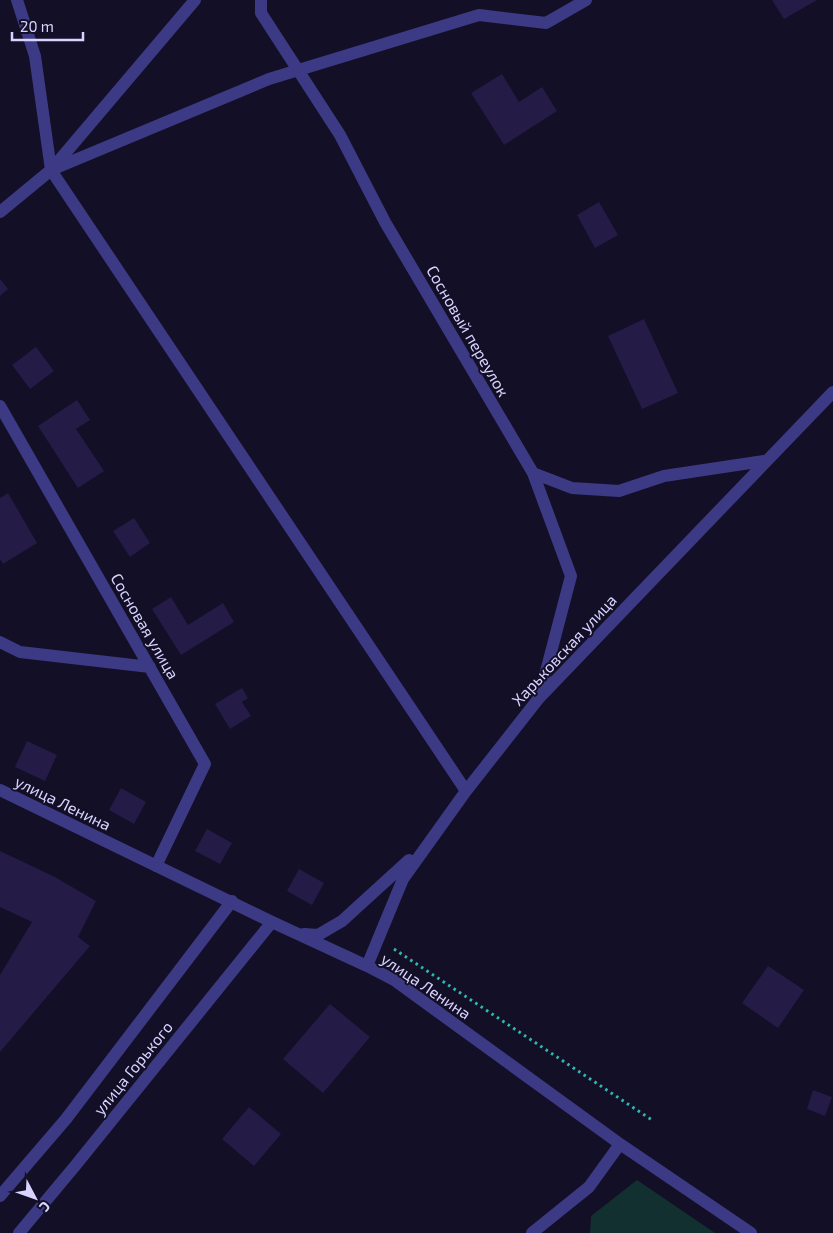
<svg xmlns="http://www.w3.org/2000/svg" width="833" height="1233" font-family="'Exo 2',sans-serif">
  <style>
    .green { fill: #12302f }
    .building { fill: #241b47 }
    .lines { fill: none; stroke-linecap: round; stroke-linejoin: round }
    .path { stroke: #2fb8b0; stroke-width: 3; stroke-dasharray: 2.5 4; stroke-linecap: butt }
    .minor { stroke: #3d3a85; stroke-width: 12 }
    .labels { text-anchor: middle; stroke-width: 4; stroke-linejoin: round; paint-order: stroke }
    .street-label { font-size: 16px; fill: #d9d4ff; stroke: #130f26 }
  </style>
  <rect width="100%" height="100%" fill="#130f26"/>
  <!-- green -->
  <path class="green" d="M637,1180l78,53h-125l1,-17z"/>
  <!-- building -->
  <path class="building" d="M772,0h45l-33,19z
    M502,74l17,28 23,-15 15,24 -53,34 -33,-52z
    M599,202l19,33 -23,13 -18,-33z
    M0,279l8,10 -8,7z
    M644,319l34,74 -36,16 -34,-73z
    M36,347l18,24 -24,18 -18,-24z
    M77,400l13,20 -14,9 28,42 -26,17 -40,-62z
    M8,493l29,50 -34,21 -3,-5v-61z
    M134,518l16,25 -20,14 -17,-26z
    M171,597l17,28 35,-22 11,19 -53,33 -29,-46z
    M242,688l6,10 -6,4 9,14 -21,13 -15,-25z
    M27,741l30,14 -12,26 -30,-14z
    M121,788l25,14 -12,22 -25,-14z
    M207,829l25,14 -12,21 -25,-13z
    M0,851l55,26 41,24 -18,36 12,9 -90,106v-77l32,-53 -32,-15z
    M299,869l25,14 -12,22 -25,-14z
    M768,966l36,24 -26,38 -36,-25z
    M330,1004l40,33 -47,56 -40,-34z
    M813,1090l19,7 -7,19 -18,-7z
    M249,1107l32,27 -27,32 -32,-27z"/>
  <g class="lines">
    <!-- path -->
    <path class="path" d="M394,949l258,171"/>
    <!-- minor -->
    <path class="minor" d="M17,0l18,56 16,114 415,621
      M261,0v13l79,122 45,87 148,251 38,103 -32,122
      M51,170l218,-91 210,-64 67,8 40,-23
      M0,212l51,-42 144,-170
      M0,406l205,358 -49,102
      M533,473l39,15 47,3 45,-15 100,-15
      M0,642l20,10 130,15
      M0,790l272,132 95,44 27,14 226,164 131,89
      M304,934l14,1 24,-14 67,-61
      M367,966l36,-87 63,-88 73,-93 294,-306
      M0,1196l66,-77 166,-218
      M19,1233l56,-67 197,-244
      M532,1233l57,-46 31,-43"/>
  </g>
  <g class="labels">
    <!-- street labels -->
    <g class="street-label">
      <text transform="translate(468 331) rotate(60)" y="6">Сосновый переулок</text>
      <text transform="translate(145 626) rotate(60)" y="6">Сосновая улица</text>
      <text transform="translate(564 650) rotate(-47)" y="6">Харьковская улица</text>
      <text transform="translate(63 803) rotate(26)" y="6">улица Ленина</text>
      <text transform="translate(426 986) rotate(34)" y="6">улица Ленина</text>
      <text transform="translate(133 1068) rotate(-51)" y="6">улица Горького</text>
    </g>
  </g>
  <!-- north arrow -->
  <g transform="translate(35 1198) rotate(131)" stroke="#130f26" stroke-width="4" paint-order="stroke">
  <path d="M0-4L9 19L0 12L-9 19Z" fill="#d9d4ff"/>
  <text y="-8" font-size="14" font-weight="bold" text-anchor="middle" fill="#d9d4ff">С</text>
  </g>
  <!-- scale -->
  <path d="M12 32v8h71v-8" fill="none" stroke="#d9d4ff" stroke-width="2.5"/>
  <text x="20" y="32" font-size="15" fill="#d9d4ff" stroke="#130f26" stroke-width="4" paint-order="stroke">20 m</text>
</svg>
